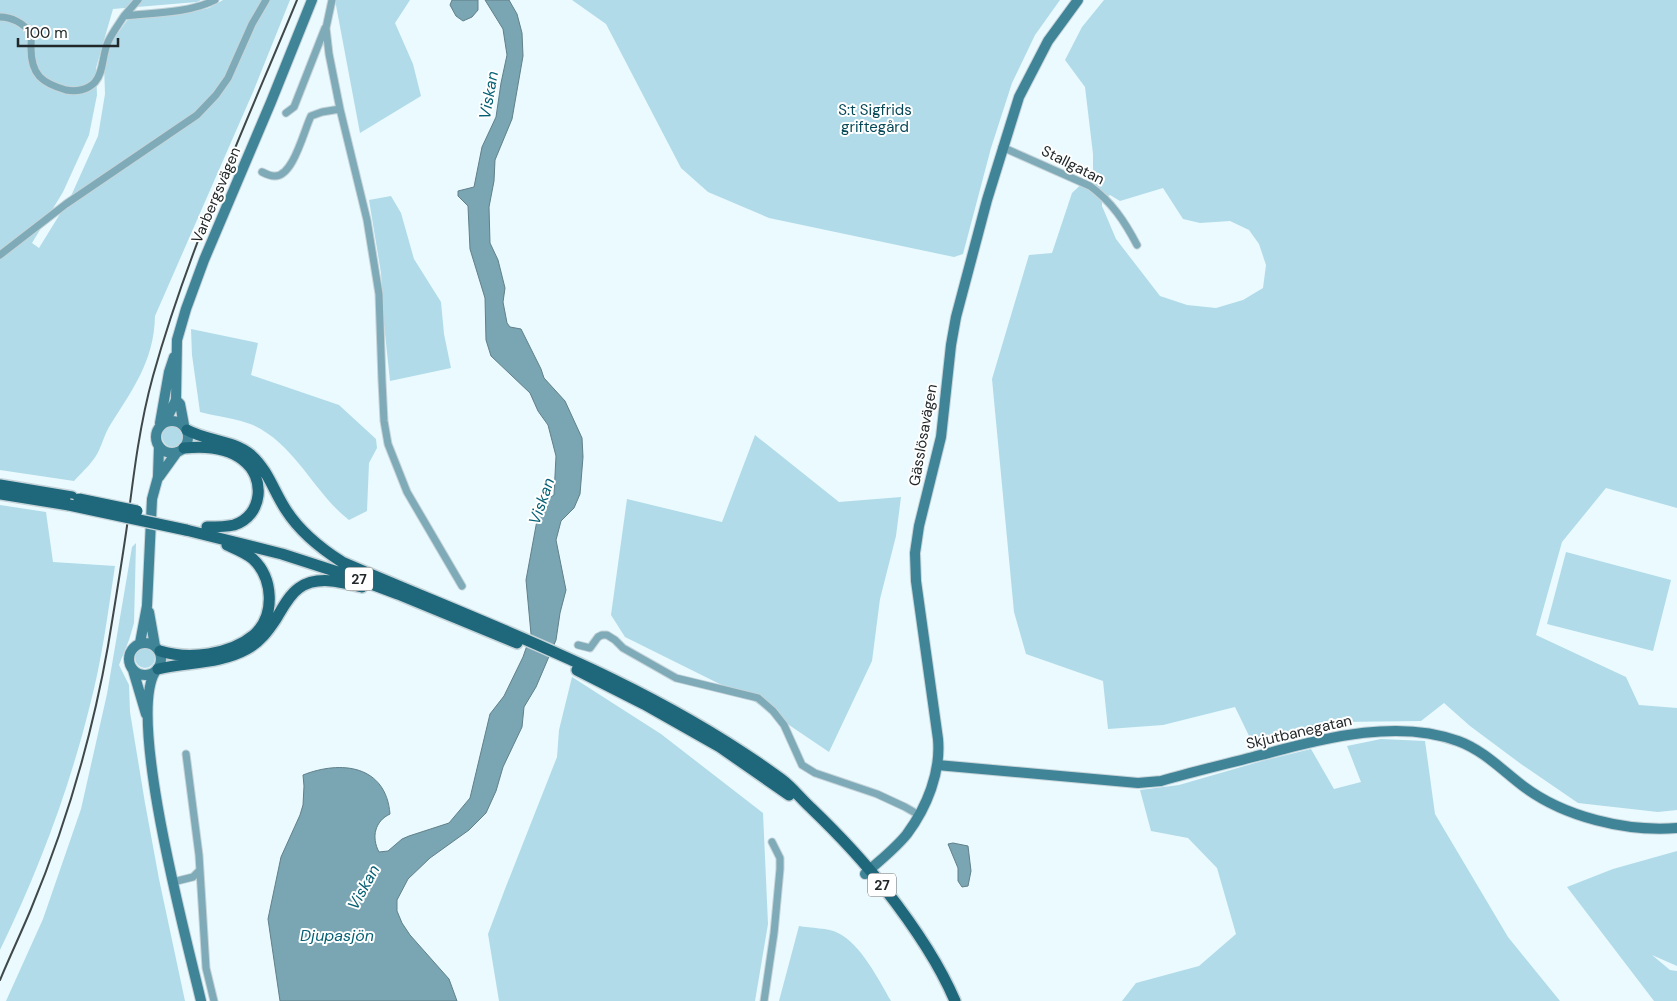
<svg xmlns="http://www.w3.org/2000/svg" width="1677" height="1001" font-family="'DM Sans',sans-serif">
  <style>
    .green { fill: #b1dbe9; fill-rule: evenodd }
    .water { fill: #7aa5b3; stroke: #60808a }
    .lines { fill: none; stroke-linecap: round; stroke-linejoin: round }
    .street-casing { stroke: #c6d4d9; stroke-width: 9 }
    .secondary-casing { stroke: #c6d4d9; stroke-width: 12 }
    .primary-casing { stroke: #c6d4d9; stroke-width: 14 }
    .street { stroke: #7faab7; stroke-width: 7 }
    .secondary { stroke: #408498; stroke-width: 10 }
    .primary { stroke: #1f677a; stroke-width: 11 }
    .rail { stroke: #40484a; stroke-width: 2 }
    .primary-bridge-casing { stroke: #c6d4d9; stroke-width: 14; stroke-linecap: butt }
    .primary-bridge { stroke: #1f677a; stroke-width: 11 }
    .labels { text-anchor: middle; stroke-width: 4; stroke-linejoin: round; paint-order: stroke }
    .shield { fill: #fff; stroke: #64686a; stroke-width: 1 }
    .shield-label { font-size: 14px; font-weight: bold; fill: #22282a }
    .park-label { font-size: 15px; fill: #064857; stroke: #fff }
    .street-label { font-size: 15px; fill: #22282a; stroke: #fff }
    .water-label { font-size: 16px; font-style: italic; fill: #076175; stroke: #fff }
  </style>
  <rect width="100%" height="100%" fill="#eafaff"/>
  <!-- green -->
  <path class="green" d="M0,0h201l-4,2 -84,7 -17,59 1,27 -8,40 -26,57 -31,51 7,5 32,-52 27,-60 7,-42 -1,-30 7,-22 18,-24 49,-3 31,-7 14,-8h67l-37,92 -98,224c-1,46 -23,74 -46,111 -4,7 -6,14 -9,21 -5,13 -17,23 -26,33l-74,-11z
    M335,0h75l-15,23 18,41 8,32 -61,37z
    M572,0h488l-25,35 -23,48 -21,65 -28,106 -9,3 -185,-39 -61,-26 -27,-24 -75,-144z
    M1104,0h573v508l-71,-20 -44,54 -26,93 90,42 13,28 38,3v102l-19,2 -80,-9 -57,-39 -51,-38 -26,-23 -23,18 -82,1 -86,22 -18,-37 -72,18 -55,4 -5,-48 -77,-27 -12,-42 -22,-233 37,-124 23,-2 20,-60 21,-20v-19l-8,-67 -20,-27 17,-33zM1163,188l20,31 17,4 30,-2 19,9 10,14 7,21 -3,23 -20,12 -27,8 -29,-3 -27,-9 -44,-57 -14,-33v-6l8,-5 10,6z
    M391,196l10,17 13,46 27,43 3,32 7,34 -61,13 -6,-57 -3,-51 -12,-73z
    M191,329l67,14 -7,32 88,30 37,34 1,9 -8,15 -2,48 -18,9c-35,-27 -53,-75 -96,-95 -14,-6 -38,-9 -53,-13l-8,-57z
    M162 436a11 11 0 1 1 22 0a11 11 0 1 1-22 0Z
    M755,435l84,67 62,-5 -5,39 -16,63 -8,62 -43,91 -77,-52 -127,-63 -14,-22 16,-116 95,23z
    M0,505l46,7 7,50 62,4c-7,46 -13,94 -25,139 -21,85 -52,167 -90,245z
    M136,543l-2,80 -5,17 -10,25 10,20 1,27 15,91 14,76 26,122h-179l37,-82 38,-110 26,-115 25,-147z
    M1566,552l105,28 -18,71 -106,-27z
    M135 658a10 10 0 1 1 20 0a10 10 0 1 1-20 0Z
    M572,677l89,57 102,79 5,111 -13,77h-256l-11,-67 17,-45 52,-132 2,-27z
    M1381,739l44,2 10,73 73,123 52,64h-438l14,-18 63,-17 37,-32 -19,-66 -29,-30 -37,-7 -11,-41 39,-5 83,-24 49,-12 23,40 27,-7 -14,-36z
    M1677,851v115l-25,-11 18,15 7,1v30h-23l-87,-114 46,-18z
    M799,926c11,2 30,2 39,7 22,10 41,47 53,68h-112z"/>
  <!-- water -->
  <path class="water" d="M452,0h26v10l-6,7 -9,4 -7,-5 -6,-11z
    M485,0h24l8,14 5,19 1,23 -11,63 -17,41 -1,21 -5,26 1,36 8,17 7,28 -2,14 4,21 3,4 11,2 20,40 3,9 21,23 17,37 1,19 -3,37 -6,14 -13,13 -5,19 10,50 -6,23 -4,27 -20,47 -12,20 -2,20 -19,40 -7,24 -10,22 -17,17 -39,28 -22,21 -11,21v11l5,12 8,12 39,44 8,22h-177l-12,-82 13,-62 19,-42 3,-10 1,-19 -1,-11c38,-15 83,-10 87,39 -15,7 -19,23 -11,38l9,-1 14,-12 7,-3 40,-13 21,-25 20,-84 14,-18 19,-39 8,-23 -5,-54 14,-76 14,-9 2,-39 -8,-31 -10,-14 -8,-18 -39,-37 -5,-16 -1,-42 -15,-49 -2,-43 -10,-10v-5l16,-4 8,-40 14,-30 5,-34 6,-28 -4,-26z
    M953,843l15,3 3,25 -3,15 -6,1 -4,-6v-13l-10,-24z"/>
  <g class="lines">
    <!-- street casing -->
    <g class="street-casing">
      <path id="street" d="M332,0l-6,28 3,26 11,55
        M124,16l14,-16
        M0,17c11,0 24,6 30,16 2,5 1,9 1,15 0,27 11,35 35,42 10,2 22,0 29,-8 9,-10 7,-27 13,-40 4,-9 11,-18 16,-26 28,-3 66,-3 91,-16
        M286,113l8,-6 31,-79
        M1002,147l88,39c22,16 35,36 47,59
        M262,172c4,2 8,4 12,4 19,2 30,-46 37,-60l11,-4 18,-3 27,111 12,74 3,87 2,40 4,23 19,48 55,94
        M0,255l66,-51 131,-89 19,-20 12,-17 24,-54 14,-24
        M578,645l12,3 8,-11 4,-2h5l8,5 8,8 53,30 82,20 15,13 11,14 18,40 13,8 62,21 28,13 14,8
        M186,754l13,101 7,113 8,33
        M173,882l20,-5 6,-6
        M764,1001l10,-68 6,-64v-11l-8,-16"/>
    </g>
    <!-- secondary casing -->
    <g class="secondary-casing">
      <path id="secondary" d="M176,400l4,4 4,21
        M156 437a16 16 0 1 1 32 0a16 16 0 1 1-32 0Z
        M165,422l11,-22 1,-60 9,-31 18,-49 67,-158 41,-102
        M160,423l9,-51 5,-15
        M159,477l18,-25
        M149,612l6,34
        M129 659a16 16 0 1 1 32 0a16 16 0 1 1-32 0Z
        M140,643l7,-37 5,-107 6,-22 1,-30
        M133,670l13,44
        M155,672c-28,47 32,269 46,329
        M937,765l201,18 23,-2c31,-9 61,-16 92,-24 63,-16 140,-40 205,-16 25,9 44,29 65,45 41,31 103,46 154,42
        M865,874c14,-13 30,-25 42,-40 20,-27 34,-62 31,-95l-22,-158 -1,-28 4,-27 22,-89 10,-92 5,-28 31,-117 32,-103 29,-56 30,-41"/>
    </g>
    <!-- primary casing -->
    <g class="primary-casing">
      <path id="primary" d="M187,430c20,11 46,10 64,25 17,15 23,37 35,55 14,22 34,38 56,52 150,65 306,119 439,217 11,8 20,20 30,29 27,26 52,52 74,81 25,32 54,74 70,112
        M184,448c19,-2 43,-1 59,12 23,17 20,56 -9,65 -9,2 -18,2 -27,2
        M0,485l72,12
        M0,494l69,11
        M186,530l96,24 68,22 48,18 119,49
        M160,651c29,9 70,4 94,-16 22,-20 19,-57 -1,-76 -7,-6 -17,-10 -26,-14
        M158,669c29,-7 62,-5 89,-20 13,-7 21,-18 29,-30 6,-10 13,-24 23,-31 18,-13 43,-6 63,-1
        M577,670l67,34 76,43 69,48"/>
    </g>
    <!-- street -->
    <use href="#street" class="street"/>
    <!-- secondary -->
    <use href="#secondary" class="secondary"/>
    <!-- primary -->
    <use href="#primary" class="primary"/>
    <!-- rail -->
    <path class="rail" d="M0,980c10,-24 21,-47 31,-71 35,-84 61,-173 77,-263 7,-42 14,-84 20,-127 6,-48 12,-96 25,-143 36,-129 93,-252 144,-376"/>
    <!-- primary-bridge casing -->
    <g class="primary-bridge-casing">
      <path id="primary-bridge" d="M79,499l58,12
        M69,505l117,25"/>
    </g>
    <!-- primary-bridge -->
    <use href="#primary-bridge" class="primary-bridge"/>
  </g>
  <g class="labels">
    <!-- shield labels -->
    <g class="shield">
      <rect x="345" y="567.5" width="28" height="23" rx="4"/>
      <rect x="868" y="873.5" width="28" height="23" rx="4"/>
    </g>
    <g class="shield-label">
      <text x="359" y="584">27</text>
      <text x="882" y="890">27</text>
    </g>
    <!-- park labels -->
    <g class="park-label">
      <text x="875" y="115">S:t Sigfrids<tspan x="875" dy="17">griftegård</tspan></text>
    </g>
    <!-- street labels -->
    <g class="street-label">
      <text transform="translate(1073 165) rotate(27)" y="5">Stallgatan</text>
      <text transform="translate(216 195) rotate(-67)" y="5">Varbergsvägen</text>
      <text transform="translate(923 435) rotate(-80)" y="5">Gässlösavägen</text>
      <text transform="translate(1299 732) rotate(-13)" y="5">Skjutbanegatan</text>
    </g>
    <!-- water labels -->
    <g class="water-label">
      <text transform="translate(488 95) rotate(-80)" y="6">Viskan</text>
      <text transform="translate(541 501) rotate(-71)" y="6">Viskan</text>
      <text transform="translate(363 887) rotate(-61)" y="6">Viskan</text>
      <text x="337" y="941">Djupasjön</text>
    </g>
  </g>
  <!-- scale -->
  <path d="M18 38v8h100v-8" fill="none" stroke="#22282a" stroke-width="2.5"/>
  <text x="25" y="38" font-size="15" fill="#22282a" stroke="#ffffff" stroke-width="4" paint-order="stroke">100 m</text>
</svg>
